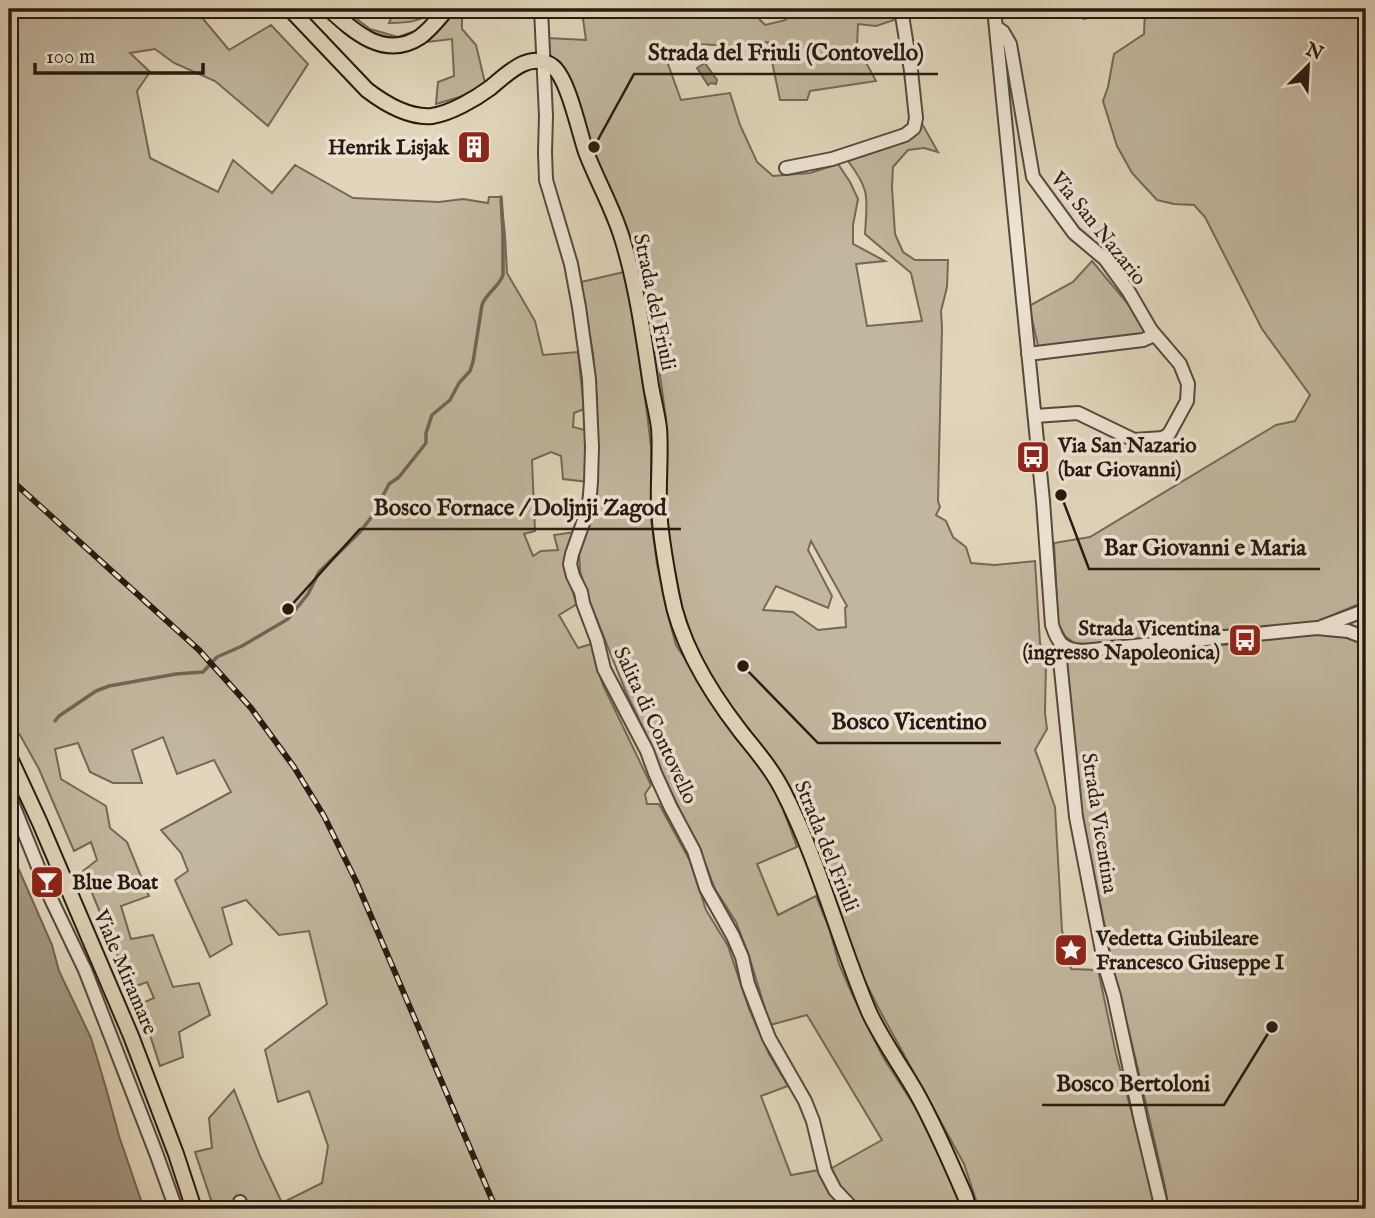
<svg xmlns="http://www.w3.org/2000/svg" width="1375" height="1218" font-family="'IM FELL English',serif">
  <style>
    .green { fill: #c1b69e; stroke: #746858; stroke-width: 2; fill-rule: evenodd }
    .water { fill: #a29681; stroke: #716454; stroke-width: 2 }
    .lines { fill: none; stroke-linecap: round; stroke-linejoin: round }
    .stream { stroke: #716454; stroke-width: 3.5 }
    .minor-casing { stroke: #56493c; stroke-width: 16 }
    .major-casing { stroke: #271a11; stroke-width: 18 }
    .minor { stroke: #ece4d3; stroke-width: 12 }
    .major { stroke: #e1d6bb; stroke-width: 14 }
    .rail-casing { stroke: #271a11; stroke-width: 6 }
    .rail { stroke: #ece4d3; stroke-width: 3.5; stroke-dasharray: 10; stroke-linecap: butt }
    .labels { text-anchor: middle; stroke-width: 7; stroke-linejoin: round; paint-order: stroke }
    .poi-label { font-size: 21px; font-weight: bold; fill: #271a11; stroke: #ece4d3; text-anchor: start }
    .street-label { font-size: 21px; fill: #271a11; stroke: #ece4d3 }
    .leader { fill: none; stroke: #271a11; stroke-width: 2.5 }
    .callout-dot { fill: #271a11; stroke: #ece4d3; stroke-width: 2.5 }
    .callout-label { font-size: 23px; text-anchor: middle; font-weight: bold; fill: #271a11; stroke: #ece4d3; stroke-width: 7; stroke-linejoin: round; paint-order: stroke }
  </style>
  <rect width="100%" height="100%" fill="#e1d6bb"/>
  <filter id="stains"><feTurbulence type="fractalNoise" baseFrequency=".00286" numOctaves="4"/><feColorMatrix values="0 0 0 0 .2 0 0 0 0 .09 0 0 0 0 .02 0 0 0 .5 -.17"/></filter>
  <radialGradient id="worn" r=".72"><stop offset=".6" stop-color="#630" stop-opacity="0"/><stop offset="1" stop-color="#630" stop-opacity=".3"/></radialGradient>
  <!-- green -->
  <path class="green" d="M9,9h186l34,41 42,-25 37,39 -40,62 -53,-45 -41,-18 -19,-14 -25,4 20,19 -13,19 13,67 68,34 15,-32 39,33 23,-28 58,33 86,4 24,-3 25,4 1,-6h12l4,38 2,38 28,48 8,34 35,-3 6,57 -10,4 -1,14 12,3 4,52 -26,-3 -2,-23 -10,-4 -19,8 3,71 -11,3 9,22 8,-5 17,-1 -4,-15 21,-3c-15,31 -9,41 2,72l-18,11 19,33 16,-5 1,18 8,24 48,100 -6,9 2,10h12l31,57 16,49 22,36 21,63 20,45 19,32 -27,10 30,79 28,-5 7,17 16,22h-598v-10l-7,-3 -2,13h-21l-19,-57 17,-4 -3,-30 25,-28 26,66 22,47 40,-20 6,-37 -19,-55 -31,11 -13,-52 62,-46 -18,-73 -30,4 -33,-35 -24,8 10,36 -22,13 -35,-77 13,-9 -7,-18 -20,-23 70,-38 -17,-32 -37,14 -14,-37 -31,13 10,33h-29l-23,-11 -12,-29 -23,6 6,30 45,27 4,22 17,14 22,54 -28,10 10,33 22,-4 20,52 26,-4 11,32 -31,17 4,25 -23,9 -20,-62 14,-6 -7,-16 -16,6 -48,-117 14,-11 -6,-18 -17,9 -35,-82 -19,-34 -11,-15v-54l3,-4 -3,-4z
    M340,9h6v2l24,18 28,8 14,-5 -15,8c-26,-7 -37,-11 -57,-31z
    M395,9h40c-13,13 -28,14 -46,14z
    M456,9h12l-6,4v16l14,16 10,42 -20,8 -30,9 2,-22 16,-6 -2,-37 -25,3z
    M547,9h203l15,16 21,-5 4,-11h71l17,2 19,8 -21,7 -18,-2 -1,22 19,35 -66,10 -3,9h-27l-12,-58 -33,4 -39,-2 -28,20 13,36 49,-7 10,32 17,37 16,14 37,-3 28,-9 12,18 8,17 -5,26v19l32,17 -29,3 11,62 55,-5 -11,-48 -46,-39c2,-36 6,-43 -17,-73l57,-19 12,-8 4,-12 17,30 -14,-4 -16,2 -15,17 -1,20 3,47 8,18 12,8h33l-1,27 -6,24 1,16 -4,174 2,6 -4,8 10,6 7,16 13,10 5,16 24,2 40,-4 5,82 6,18 -1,52 2,16 -12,21c8,19 13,38 20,57l7,123 9,39 27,1 18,84 34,127 4,28h-175l-15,-45 -85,-155 -26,-52 -47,-129 -15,-38 -23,-36 -39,-50 -31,-50 -15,-44 -12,-57 -6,-57 1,-77 -7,-51 -17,-73 -94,-239 -1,-18 39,2 -4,-28 -35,-1zM811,541l36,65 -2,2 1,19 -28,3 -25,-18 -30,-2 13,-24 52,22 4,-12 -24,-46z
    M1082,9h41l-39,10z
    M1145,9h221v476l-5,3 5,6v107l-49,21 -230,22 -13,-1 -9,-7 -7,-13 -4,-80 36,-6 186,-112 19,-4 15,-26 -48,-66 -57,-112 -11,-12 -20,-1 -17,-4 -25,-27 -15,-27 -14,-45 5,-14 6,-33 30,-20z
    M1092,261l36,43 17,27 -1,4 -105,15 -10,-44 44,-24z
    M624,272l7,29 16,112 4,34v72l6,45 10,48 9,33 18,28 69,93 18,38 16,43 -40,17 21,51 38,-19 13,32 10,36 13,30 31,63 34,53 41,85 3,14h-102l-21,-25 -6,-16 50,-28 -75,-125 -37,10 -21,-69 -13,-34 -21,-33 -12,-31 -41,-85 -9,-24 -27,-57 -37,-92 -9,-29 -1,-18 16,-42 2,-112 -4,-45 -12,-72z
    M1317,634l31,2 18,6v567h-197l-4,-22 -28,-122 -24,-98 -38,-188 -5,-56 -3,-62 13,-3 68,-4z"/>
  <!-- water -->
  <path class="water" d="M705,63l12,17 -1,4 -5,-1 -3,2 -11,-17z
    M9,847l43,98 7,26 32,67 15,50 13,48 25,73h-135z"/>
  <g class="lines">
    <!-- stream -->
    <path class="stream" d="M55,721l4,-5 37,-25 13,-5 67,-12 27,-2 14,-15 25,-11 46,-27 20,-25 11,-22 41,-40 13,-17 16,-31 10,-7 27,-34v-10l6,-18 18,-15 9,-17 11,-12 3,-9 9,-57c4,-12 17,-18 21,-30v-42l-2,-36"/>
    <!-- minor casing -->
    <g class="minor-casing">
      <path id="minor" d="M541,9l5,107 -1,36 1,28 25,84 8,43 10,72 3,68 -1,35 -2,24 -17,48 -2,10 3,12 8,16 2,11 14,37 7,29 43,82 8,22 15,33 24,45 12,37 27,48 9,21 6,27 21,54 36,63 8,20 12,50 10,19 18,19
        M994,9l49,492 9,124c6,18 10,24 30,26l235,-23 31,3 18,7
        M996,27l7,5 7,12 23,133 41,56 31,26 24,33 22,38 29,34 8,20 -1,17 -18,33 -6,4 -29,2 -56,-27 -43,3
        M786,168l46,-9 73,-24 9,-7 2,-10 -5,-47 -10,-62
        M1028,354l115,-14 9,-4 -1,-6
        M1321,627l45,-17
        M1062,645l-2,7v8l16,157 29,149 9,30 27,125 21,88
        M9,795l42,104 34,71 71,183 20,56
        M239,1209l1,-7"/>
    </g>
    <!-- major casing -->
    <g class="major-casing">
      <path id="major" d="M290,9l77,81c17,13 42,28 65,26 19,-3 43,-17 58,-28 17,-14 40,-38 62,-22 16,11 27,66 34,86 11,29 27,56 36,86 14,45 21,94 28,141 2,16 7,33 9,49 2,26 -1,53 0,79 1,29 7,58 12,86 9,51 39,99 70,139 15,19 31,37 42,59 36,70 55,148 86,221 13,28 32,54 47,80 19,34 34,69 49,104l4,13
        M329,9c25,23 56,51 91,28 11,-8 19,-19 27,-28
        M9,756l31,67 91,213 45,118 18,55"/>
    </g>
    <!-- minor -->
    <use href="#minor" class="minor"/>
    <!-- major -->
    <use href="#major" class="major"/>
    <!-- rail casing -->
    <g class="rail-casing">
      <path id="rail" d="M9,478l190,172 52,58 43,59 30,49 32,65 140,328"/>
    </g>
    <!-- rail -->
    <use href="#rail" class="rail"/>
  </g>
  <!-- icons -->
  <defs>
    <g id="building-square" transform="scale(1.75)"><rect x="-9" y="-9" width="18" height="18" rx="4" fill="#8f2418" stroke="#ece4d3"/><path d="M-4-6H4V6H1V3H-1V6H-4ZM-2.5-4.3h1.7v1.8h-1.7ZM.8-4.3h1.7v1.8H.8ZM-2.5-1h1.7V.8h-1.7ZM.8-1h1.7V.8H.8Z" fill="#fff"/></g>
    <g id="bus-square" transform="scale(1.75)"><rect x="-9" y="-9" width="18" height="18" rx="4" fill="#8f2418" stroke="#ece4d3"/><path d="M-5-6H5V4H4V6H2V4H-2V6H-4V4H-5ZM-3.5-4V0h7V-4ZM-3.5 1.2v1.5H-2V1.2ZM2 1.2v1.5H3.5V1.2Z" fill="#fff"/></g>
    <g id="bar-square" transform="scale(1.75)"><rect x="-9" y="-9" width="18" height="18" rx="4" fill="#8f2418" stroke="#ece4d3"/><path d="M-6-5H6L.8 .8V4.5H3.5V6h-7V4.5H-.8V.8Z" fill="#fff"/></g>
    <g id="sight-square" transform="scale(1.75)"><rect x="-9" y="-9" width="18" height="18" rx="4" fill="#8f2418" stroke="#ece4d3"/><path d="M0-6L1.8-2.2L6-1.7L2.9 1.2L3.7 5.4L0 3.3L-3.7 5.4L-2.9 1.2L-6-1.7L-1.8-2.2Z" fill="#fff"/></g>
  </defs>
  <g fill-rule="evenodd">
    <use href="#building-square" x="474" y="147"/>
    <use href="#bus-square" x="1033" y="457"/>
    <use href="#bus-square" x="1245" y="640"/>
    <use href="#bar-square" x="47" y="882"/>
    <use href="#sight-square" x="1071" y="950"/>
  </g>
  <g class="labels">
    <!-- poi labels -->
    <g class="poi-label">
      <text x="449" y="154" text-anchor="end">Henrik Lisjak</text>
      <text x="1058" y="452">Via San Nazario<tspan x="1058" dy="24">(bar Giovanni)</tspan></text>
      <text x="1220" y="635" text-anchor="end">Strada Vicentina<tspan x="1220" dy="24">(ingresso Napoleonica)</tspan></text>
      <text x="72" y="889">Blue Boat</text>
      <text x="1096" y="945">Vedetta Giubileare<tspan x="1096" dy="24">Francesco Giuseppe I</tspan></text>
    </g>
    <!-- street labels -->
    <g class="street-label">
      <text transform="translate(1099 228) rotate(51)" y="7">Via San Nazario</text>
      <text transform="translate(655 302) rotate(78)" y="7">Strada del Friuli</text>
      <text transform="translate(656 725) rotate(65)" y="7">Salita di Contovello</text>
      <text transform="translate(1100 823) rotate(81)" y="7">Strada Vicentina</text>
      <text transform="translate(827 846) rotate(68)" y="7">Strada del Friuli</text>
      <text transform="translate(126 972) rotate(67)" y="7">Viale Miramare</text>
    </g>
  </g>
  <!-- callouts -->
  <path class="leader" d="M594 147L634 74H938M288 609L360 529H681M1061 495L1089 569H1320M743 666L818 743H1001M1272 1027L1224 1105H1042"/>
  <g class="callout-dot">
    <circle cx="594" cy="147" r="7"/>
    <circle cx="288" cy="609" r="7"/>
    <circle cx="1061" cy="495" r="7"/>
    <circle cx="743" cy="666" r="7"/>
    <circle cx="1272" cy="1027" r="7"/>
  </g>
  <g class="callout-label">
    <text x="786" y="60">Strada del Friuli (Contovello)</text>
    <text x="520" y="515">Bosco Fornace / Doljnji Zagod</text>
    <text x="1205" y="555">Bar Giovanni e Maria</text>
    <text x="909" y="729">Bosco Vicentino</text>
    <text x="1133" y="1091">Bosco Bertoloni</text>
  </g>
  <!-- margin -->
  <rect width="1375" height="1218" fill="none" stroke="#e1d6bb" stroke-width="35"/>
  <rect x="10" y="10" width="1354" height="1197" fill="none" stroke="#271a11" stroke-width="3.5"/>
  <rect x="18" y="18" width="1340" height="1183" fill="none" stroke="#271a11" stroke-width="2"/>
  <!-- north arrow -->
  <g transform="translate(1308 66) rotate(24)" stroke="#ece4d3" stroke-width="5" paint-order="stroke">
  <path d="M0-5L12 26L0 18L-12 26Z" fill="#271a11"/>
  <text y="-10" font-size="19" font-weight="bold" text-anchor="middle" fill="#271a11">N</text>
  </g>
  <!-- scale -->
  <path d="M35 63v10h168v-10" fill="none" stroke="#271a11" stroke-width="3.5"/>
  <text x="46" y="63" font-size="21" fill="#271a11" stroke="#ece4d3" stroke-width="5" paint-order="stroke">100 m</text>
  <rect width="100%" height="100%" filter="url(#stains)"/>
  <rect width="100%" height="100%" fill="url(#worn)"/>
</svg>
